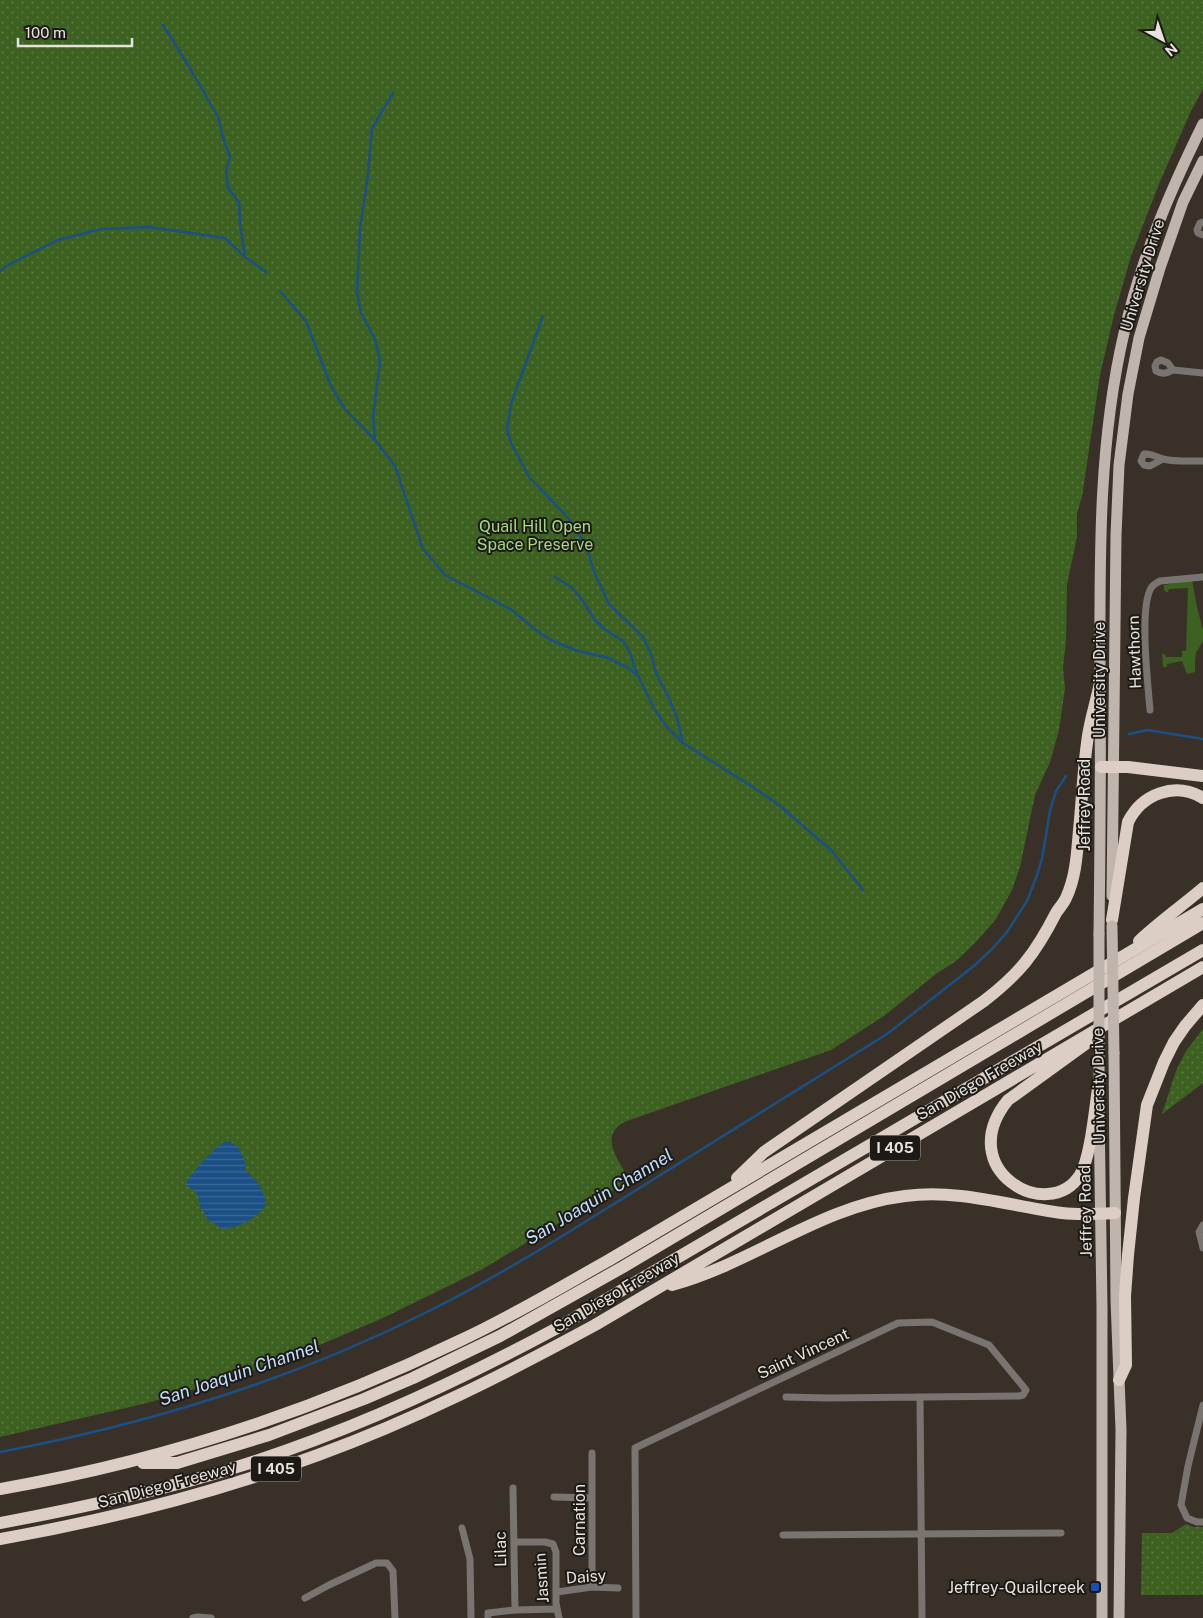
<svg xmlns="http://www.w3.org/2000/svg" width="1203" height="1618" font-family="'Public Sans',sans-serif">
  <style>
    .green { fill: #3d6120 }
    .park { fill: url(#park-dots) }
    .water { fill: url(#water-rules) }
    .lines { fill: none; stroke-linecap: round; stroke-linejoin: round }
    .stream { stroke: #1b5086; stroke-width: 2.5 }
    .minor { stroke: #797470; stroke-width: 7 }
    .primary { stroke: #c0b5ad; stroke-width: 11 }
    .motorway { stroke: #dccec5; stroke-width: 12 }
    .primary-bridge { stroke: #c0b5ad; stroke-width: 11 }
    .transit-dot { fill: #1a4fb4; stroke: #1d1a15; stroke-width: 2 }
    .labels { text-anchor: middle; stroke-width: 4; stroke-linejoin: round; paint-order: stroke }
    .shield { fill: #1d1a15; stroke: #aaa6a0; stroke-width: 1 }
    .shield-label { font-size: 15px; font-weight: bold; fill: #e7e2dc }
    .street-label { font-size: 16px; fill: #e7e2dc; stroke: #1d1a15 }
    .park-label { font-size: 16px; fill: #a3da7d; stroke: #1d1a15 }
    .poi-label { font-size: 16px; fill: #e7e2dc; stroke: #1d1a15; text-anchor: end }
    .water-label { font-size: 18px; font-style: italic; fill: #c2deff; stroke: #1d1a15 }
  </style>
  <defs>
    <pattern id="park-dots" width="8" height="8" patternUnits="userSpaceOnUse" patternTransform="scale(1.25)"><rect width="8" height="8" fill="#3d6120"/><path d="M2 2h.1M6 6h.1" fill="none" stroke="#597740" stroke-width="1.8" stroke-linecap="round"/></pattern>
    <pattern id="water-rules" width="6" height="5" patternUnits="userSpaceOnUse" patternTransform="scale(1.25)"><rect width="6" height="5" fill="#1b5086"/><path d="M0 2.5h6" fill="none" stroke="#3c6996"/></pattern>
  </defs>
  <rect width="100%" height="100%" fill="#393128"/>
  <!-- green -->
  <path class="green" d="M1192,580l5,27 6,23v11l-7,12 -1,9v10l-8,2 -5,-13 -15,3v3h-4l-1,-13h3l1,3h16v-6h4l2,-63 -19,1 -1,3h-2l-2,-2v-5z"/>
  <!-- park -->
  <path class="park" d="M0,0h1203v89l-13,24 -31,71 -28,72 -17,59 -14,60 -18,122 -5,16v24l-10,47 -1,58 -3,25 2,21 -6,42 -9,32 -15,33 -15,72 -8,23 -16,29 -21,24 -19,18 -20,13 -52,42 -53,34 -207,72c-26,15 -5,39 6,58l-149,90 -98,48 -73,31 -71,27 -92,27 -147,34z
    M1203,1029v54l-41,31 14,-43 10,-20z
    M1186,1524l7,3h10v68h-62l1,-62h30z"/>
  <!-- water -->
  <path class="water" d="M225,1141c15,2 20,16 21,30 11,10 19,18 20,34 -10,13 -27,23 -43,24l-15,-9 -8,-14 -3,-13 -11,-8 1,-4c13,-18 22,-27 38,-40z"/>
  <g class="lines">
    <!-- stream -->
    <path class="stream" d="M163,25l25,40 30,52 6,24 6,16 -4,14 2,17 11,14 1,21 5,34
      M0,271l10,-7 48,-24 43,-11 48,-2 76,11 20,19 21,15
      M280,291l26,30 25,65 14,23 30,31 20,26 28,83 22,26 67,35 21,18 18,12 24,10 33,8 19,9 11,9 17,34 12,17 16,16 76,48 21,15 51,44 32,40
      M543,316l-32,88 -4,25 4,14 18,34 40,42 17,26 8,27 15,32 34,33 8,17 5,19 13,25 8,20 6,25
      M375,440l-2,-23 7,-56 -5,-22 -14,-26 -4,-21 3,-63 8,-55 4,-46 21,-35
      M555,577l16,10 10,11 14,22 8,8 20,13 6,9 8,24
      M1129,734l19,-4 55,9
      M0,1452c148,-28 295,-73 429,-141 46,-23 91,-49 135,-76l323,-201 88,-69 19,-18 13,-15 20,-31 9,-23 6,-19 8,-48 6,-20 10,-15"/>
    <!-- minor -->
    <path class="minor" d="M1203,222l-3,1 -3,7 1,3 5,2
      M1161,360l7,3 5,7c-6,3 -10,5 -17,1l-1,-5 2,-4z
      M1173,370l30,3
      M1163,459l-13,7 -6,-1 -3,-4 3,-7c7,-1 12,3 19,5 13,3 27,2 40,2
      M1150,710c-2,-26 -11,-101 1,-122 2,-3 5,-5 9,-7l43,-4
      M1203,1225l-4,7 4,16
      M920,1397l2,221
      M1203,1405l-15,61 -7,39 6,13 10,4h6
      M592,1453v134
      M513,1488l2,122
      M554,1497l38,1
      M462,1528l8,31 1,59
      M783,1535l278,-2
      M514,1542h31l8,2 3,8v51l3,15
      M557,1592l35,-5 26,1
      M305,1598l24,-13 47,-22h11l6,8 2,47
      M193,1618l5,-1 13,1
      M488,1618v-5l27,-3 42,-1
      M636,1618l-1,-170 263,-125 34,-1 57,23 37,45 -3,5 -4,1 -191,2 -42,-1"/>
    <!-- primary -->
    <path class="primary" d="M1112,896l4,-361 3,-70 9,-71 11,-56 21,-70 23,-66 20,-41
      M1099,934c1,-83 2,-166 1,-249 0,-118 -3,-236 24,-352 16,-72 46,-142 79,-209
      M1114,1053l2,247 5,130 -2,188
      M1099,1063v28
      M1099,1110l3,197v311"/>
    <!-- motorway -->
    <path class="motorway" d="M1101,767h27l75,9
      M1112,920l16,-98c14,-28 47,-41 75,-24
      M1139,941c20,-19 43,-35 64,-53
      M1087,1043l-79,57c-56,69 40,125 72,75 11,-18 15,-69 19,-93
      M737,1178l27,-26 220,-151c36,-28 51,-47 72,-88 3,-5 8,-10 10,-15 10,-21 11,-45 13,-68 3,-29 4,-58 8,-87 2,-20 9,-40 13,-60
      M672,1285c81,-22 149,-79 233,-89 55,-7 104,10 157,17 18,2 36,1 53,0
      M1119,1380l7,-15 -1,-69 3,-41 6,-57 13,-93 17,-43 10,-20 11,-16 18,-21
      M143,1463h34l92,-28 95,-36 49,-21 87,-42 123,-69 580,-344
      M0,1489c159,-27 314,-78 459,-148 52,-24 100,-53 150,-81l594,-351
      M0,1523c81,-15 161,-32 240,-57 111,-35 217,-84 319,-139l644,-377
      M0,1539c108,-19 215,-46 318,-84 96,-35 187,-81 277,-130l608,-358"/>
    <!-- primary-bridge -->
    <path class="primary-bridge" d="M1112,926l2,127
      M1099,1063v-129"/>
  </g>
  <!-- markers -->
  <rect class="transit-dot" x="1090" y="1582" width="10" height="10" rx="2.5"/>
  <g class="labels">
    <!-- shield labels -->
    <g class="shield">
      <rect x="870" y="1135.5" width="50" height="25" rx="4"/>
      <rect x="251" y="1456.5" width="50" height="25" rx="4"/>
    </g>
    <g class="shield-label">
      <text x="895" y="1153">I 405</text>
      <text x="276" y="1474">I 405</text>
    </g>
    <!-- street labels -->
    <g class="street-label">
      <text transform="translate(1142 275) rotate(-73)" y="6">University Drive</text>
      <text transform="translate(1134 652) rotate(-92)" y="6">Hawthorn</text>
      <text transform="translate(1099 680) rotate(-90)" y="6">University Drive</text>
      <text transform="translate(1084 805) rotate(-90)" y="6">Jeffrey Road</text>
      <text transform="translate(979 1080) rotate(-30)" y="6">San Diego Freeway</text>
      <text transform="translate(1098 1086) rotate(-91)" y="6">University Drive</text>
      <text transform="translate(1085 1211) rotate(-91)" y="6">Jeffrey Road</text>
      <text transform="translate(616 1292) rotate(-30)" y="6">San Diego Freeway</text>
      <text transform="translate(803 1353) rotate(-25)" y="6">Saint Vincent</text>
      <text transform="translate(167 1484) rotate(-15)" y="6">San Diego Freeway</text>
      <text transform="translate(579 1520) rotate(-90)" y="6">Carnation</text>
      <text transform="translate(500 1549) rotate(-91)" y="6">Lilac</text>
      <text transform="translate(586 1576) rotate(-4)" y="6">Daisy</text>
      <text transform="translate(541 1578) rotate(-94)" y="6">Jasmin</text>
    </g>
    <!-- park labels -->
    <g class="park-label">
      <text x="535" y="532">Quail Hill Open<tspan x="535" dy="18">Space Preserve</tspan></text>
    </g>
    <!-- poi labels -->
    <g class="poi-label">
      <text x="1085" y="1593">Jeffrey-Quailcreek</text>
    </g>
    <!-- water labels -->
    <g class="water-label">
      <text transform="translate(599 1197) rotate(-31)" y="6">San Joaquin Channel</text>
      <text transform="translate(239 1373) rotate(-19)" y="6">San Joaquin Channel</text>
    </g>
  </g>
  <!-- north arrow -->
  <g transform="translate(1163 40) rotate(140)" stroke="#1d1a15" stroke-width="4" paint-order="stroke">
  <path d="M0-4L9 19L0 12L-9 19Z" fill="#e7e2dc"/>
  <text y="-8" font-size="14" font-weight="bold" text-anchor="middle" fill="#e7e2dc">N</text>
  </g>
  <!-- scale -->
  <path d="M18 38v8h114v-8" fill="none" stroke="#e7e2dc" stroke-width="2.5"/>
  <text x="25" y="38" font-size="15" fill="#e7e2dc" stroke="#1d1a15" stroke-width="4" paint-order="stroke">100 m</text>
</svg>
